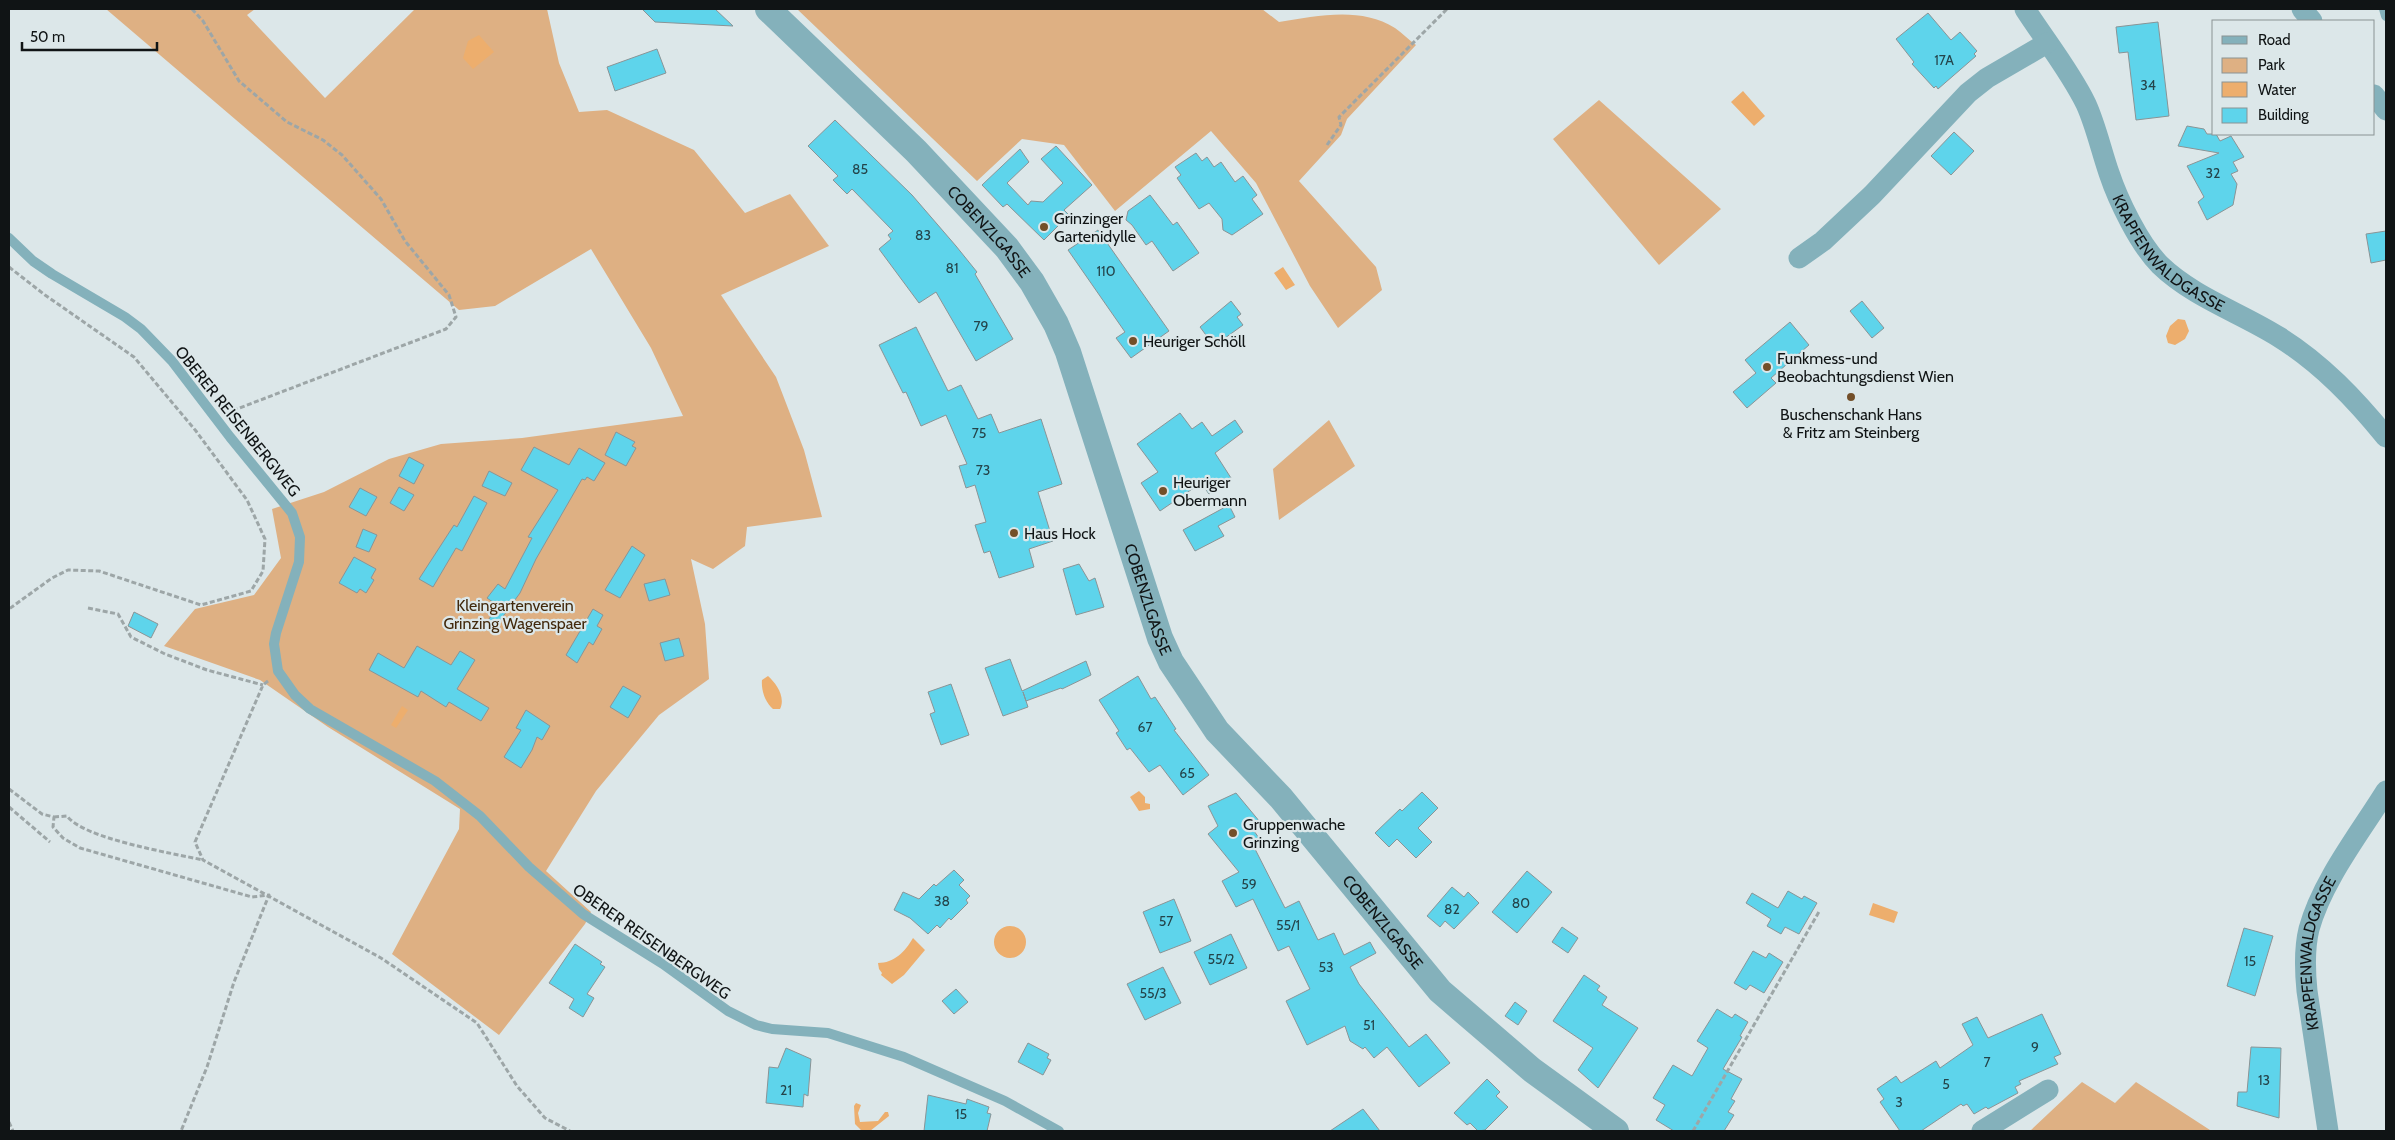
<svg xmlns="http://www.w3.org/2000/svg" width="2395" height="1140" font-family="Cabin,sans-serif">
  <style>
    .green { fill: #deb083 }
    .water { fill: #edae6d }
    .building { fill: #5ed4eb; stroke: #8a9496 }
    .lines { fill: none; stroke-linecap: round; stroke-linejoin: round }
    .path { stroke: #9da6a7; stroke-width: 3; stroke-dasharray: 5 2.5; stroke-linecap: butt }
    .service { stroke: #84b1bb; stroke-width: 10 }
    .minor { stroke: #84b1bb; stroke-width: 21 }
    .tertiary { stroke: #84b1bb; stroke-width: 26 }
    .poi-dot { fill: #734f29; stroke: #dce7e9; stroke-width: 2 }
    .labels { text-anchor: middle; stroke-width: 4.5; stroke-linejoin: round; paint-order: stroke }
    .number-label { font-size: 14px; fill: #24444a }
    .poi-label { font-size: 16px; fill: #101415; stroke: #dce7e9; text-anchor: start }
    .street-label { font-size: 16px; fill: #101415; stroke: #dce7e9 }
    .park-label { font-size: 16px; fill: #42290c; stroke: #dce7e9 }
  </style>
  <rect width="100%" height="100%" fill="#dce7e9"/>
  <!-- green -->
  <path class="green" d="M106,9h149l-8,6 78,83 90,-89h132l12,54 20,49 28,-2 87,40 51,63 45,-19 39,52 -108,49 55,82 28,73 18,67 -75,10 -2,19 -32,23 -22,-10 14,65 4,55 -50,36 -63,76 -50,80 45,41 -6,12 -86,111 -107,-81 67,-125 1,-20 -132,-82 -68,-47 -96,-34 31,-37 59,-14 27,-37 -9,-49 52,-17 65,-33 52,-15 81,-6 161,-22 -32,-68 -60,-99 -96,57 -36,4z
    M797,9h465l17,13c38,-6 81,-16 116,6 7,5 14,12 21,17l-69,74 -6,16 -42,46 77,86 6,23 -44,38 -28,-42 -54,-103 -45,-52 -96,80 -51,-66 -42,-6 -45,42z
    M1599,100l122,109 -62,56 -106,-126z
    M1329,420l26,46 -76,54 -6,-51z
    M2082,1082l33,21 21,-21 74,48 -180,1z"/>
  <!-- water -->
  <path class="water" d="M479,35l15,17 -21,17 -10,-11 5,-17z
    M1743,91l22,25 -11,10 -23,-24z
    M1283,267l12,18 -9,5 -12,-17z
    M2178,319l7,1 4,11 -4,8 -10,6 -7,-2 -2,-7 4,-10z
    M768,676c8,7 18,21 12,33h-7c-8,-7 -12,-19 -11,-29z
    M402,706l6,4 -12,18 -5,-3z
    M1139,791l6,6v6l5,1v5l-11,2 -9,-14z
    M1873,903l25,9 -4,11 -25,-8z
    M994 942a16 16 0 1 1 32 0a16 16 0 1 1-32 0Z
    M913,938l12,12 -21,25 -12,9 -11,-9 1,-2 -3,-4 -1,-6c16,0 27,-11 35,-25z
    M856,1103l5,2 -3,8 2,9 18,-1 7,-9h3l1,4 -19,15 -9,-1 -6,-6 -1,-18z"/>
  <!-- building -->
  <path class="building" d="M642,9h73l18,17 -78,-4z
    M1928,13l23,27 9,-8 17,19 -3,3 2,2 -38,33 -2,-3 -2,2 -22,-24 2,-2 -18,-23z
    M2158,22l11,94 -33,4 -8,-68 -9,1 -3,-26z
    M657,49l9,24 -51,18 -8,-24z
    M835,120l77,75 44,51 21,26 -2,2 38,65 -37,22 -40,-69 -17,11 -40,-54 12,-10 -3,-4 5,-4 -41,-42 -5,5 -14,-14 5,-4 -30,-30z
    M2187,126l17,3 3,5h9l4,7 11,-5 13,21 -11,5 5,9 -7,3 6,10 -4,21 -26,15 -9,-18 6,-5 -17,-31 32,-13 -41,-7z
    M1954,132l20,19 -23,24 -20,-19z
    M1056,146l36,39 -28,25 5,5 -25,25 -37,-36 -4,3 -21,-22 38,-36 9,13 -22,21 21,22 3,-4 12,1 20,-19 -22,-24z
    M1196,153l6,8 5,-4 7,10 7,-5 14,20 8,-6 14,19 -5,4 11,15 -31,21 -9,-5 -1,-11 -13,-16 -10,6 -22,-31 4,-3 -6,-8z
    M1150,195l23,30 4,-3 22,31 -26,18 -21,-30 -6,4 -14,-20 -6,-5 2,-9z
    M1098,230l71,101 -38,27 -15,-20 9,-6 -57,-82z
    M2386,231v29l-15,3 -5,-29z
    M1231,301l10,13 -4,3 6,8 -29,21 -14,-19z
    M1862,301l22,27 -12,10 -22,-27z
    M1790,322l19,23 -38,33 5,5 -29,25 -14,-16 23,-19 -11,-13z
    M916,327l32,64 13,-6 17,34 13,-5 8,19 42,-14 21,65 -24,8 15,49 -24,8 5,18 -35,11 -9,-27 -6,2 -9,-28 11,-3 -11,-37 -9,3 -7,-22 8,-2 -21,-49 -25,11 -15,-34 -3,1 -24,-48z
    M1180,413l12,16 10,-7 10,14 23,-16 8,12 -28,21 16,25 -22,16 -8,-11 -41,28 -19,-28 17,-11 -21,-28z
    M616,432l19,10 -3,4 4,2 -10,18 -21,-11z
    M534,447l35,18 10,-17 26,15 -11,18 -7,-4 -2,3 -3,-1 -46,80 -16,34 -24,33 -8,-5 9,-16 -10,-7 11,-14 7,5 27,-51 -4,-1 30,-47 -37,-20z
    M409,457l15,8 -10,19 -15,-8z
    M489,471l23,12 -7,13 -23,-10z
    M399,487l15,8 -10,16 -14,-8z
    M360,488l17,9 -11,19 -17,-9z
    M474,496l13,7 -25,48 -6,-3 -23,39 -14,-8 35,-54 3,2z
    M1229,505l6,12 -17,9 6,10 -29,15 -12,-21z
    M363,529l14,6 -8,17 -13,-5z
    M632,546l13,9 -25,43 -15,-8z
    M354,557l22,12 -5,9 3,2 -8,13 -6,-4 -3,4 -18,-10z
    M1079,564l10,17 6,-3 9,29 -28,8 -13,-46z
    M665,579l5,16 -21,6 -5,-17z
    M593,609l10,6 -6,11 5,3 -9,16 -4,-3 -12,21 -11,-8z
    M134,612l24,12 -7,14 -23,-12z
    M679,638l5,18 -19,5 -5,-18z
    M417,646l34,19 9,-14 15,9 -18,29 32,19 -8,13 -32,-19 -3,5 -25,-16 -3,6 -49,-27 9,-17 26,15z
    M1010,659l12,32 64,-30 5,14 -29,14 -1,-1 -35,13 -3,-9 5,15 -25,9 -18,-48z
    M1138,676l13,23 4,-2 21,32 -2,1 35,45 -26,20 -23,-30 -11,7 -19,-24 -3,2 -11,-17 3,-2 -20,-31z
    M951,684l18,51 -28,10 -11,-31 5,-2 -7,-20z
    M623,686l18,10 -13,22 -18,-11z
    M526,710l24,16 -8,14 -5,-3 -5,13 -11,18 -17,-11 17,-27 -5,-2z
    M1422,792l16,16 -20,20 14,14 -16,16 -19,-19 -8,8 -14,-14 25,-24 2,2z
    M1236,793l24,29 -8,6 9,13 -7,6 31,61 14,-7 19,39 16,-7 10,22 26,-13 6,11 -26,14 9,17 50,63 17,-13 24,29 -31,24 -32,-40 -13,11 -9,-11 -2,2 -13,-8 -5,-15 -38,19 -21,-44 24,-12 -21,-43 -11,5 -25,-52 -17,8 -14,-26 17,-9 -31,-38 10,-8 -10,-20z
    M954,870l10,10 -5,5 11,11 -4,4 2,3 -17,17 -2,-2 -9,10 -3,-3 -9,9 -18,-16 -16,-8 9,-18 16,7 15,-15 2,2z
    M1527,871l25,21 -35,41 -25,-21z
    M1452,887l12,10 4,-5 11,11 -25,26 -9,-8 -5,6 -13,-11z
    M1788,891l14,8 2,-3 13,7 -18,31 -14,-7 -4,7 -14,-8 4,-7 -25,-16 6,-10 26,15z
    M1174,899l17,42 -31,12 -17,-41z
    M1562,927l16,11 -10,15 -16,-11z
    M2244,928l29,8 -18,60 -28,-10z
    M1231,934l16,34 -37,17 -16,-33z
    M575,944l27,18 -2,2 5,3 -18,27 7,4 -11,19 -14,-9 5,-9 -25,-16z
    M1753,951l13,7 3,-5 14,9 -19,31 -14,-8 -4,5 -12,-7z
    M1163,967l18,36 -36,17 -18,-36z
    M1584,975l16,11 -3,4 10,7 -5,8 36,23 -40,60 -20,-18 15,-22 -40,-27z
    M956,989l12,13 -14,12 -12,-13z
    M1515,1002l12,9 -9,14 -13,-9z
    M1717,1009l15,9 3,-4 13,8 -8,14 2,1 -19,32 19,10 -11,20 4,2 -7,11 6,3 -10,16h-50l-18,-11 9,-15 -12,-7 20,-33 19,11 16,-28 -11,-7z
    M2042,1014l19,40 -7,3 4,7 -39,17 2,3 -6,3 3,6 -30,16 -2,-2 -12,7 -7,-10 -4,2 -2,-2 -40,27h-21l-20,-29 4,-3 -7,-10 19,-13 5,7 35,-22 4,7 33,-23 -11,-21 15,-7 11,21z
    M1028,1043l21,11 -2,4 4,2 -8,15 -25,-13z
    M2251,1047l30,1 -2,70 -42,-12 1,-14h9z
    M786,1048l25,11 -3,37 -4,-2 -1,13 -37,-4 3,-36 9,1z
    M1487,1079l13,13 -4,4 12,11 -23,23 -7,1 -8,-8 -3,2 -13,-12z
    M928,1095l38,9 1,-5 22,8 -2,6 4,1 -4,17h-63z
    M1363,1109l17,22h-50z"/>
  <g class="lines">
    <!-- path -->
    <path class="path" d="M192,9l11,12 36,60 48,41 36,18 19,15 39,44 24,42 44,54 7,22 -10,12 -217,83
      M1327,145l14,-20 -2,-8 108,-108
      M9,267l36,28 89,62 62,74 51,69 18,39 -2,32 -12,20 -50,14 -102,-34 -31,-1 -16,8 -43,31
      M88,608l30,6 13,23 34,17 42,16 56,15
      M268,681l-5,4 -68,157 8,18 178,98 96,65 40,63 28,32 25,13
      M9,789l33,25 12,3 -1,10 10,11 17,10 172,49 17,-2 -35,87 -27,85 -26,64
      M9,807l41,35
      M54,817l13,-1c17,23 105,37 136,44
      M9,1122l4,9
      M1693,1131l127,-221"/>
    <!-- service -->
    <path class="service" d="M2384,9l2,7
      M9,238l24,23 19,13 73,43 16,12 31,32 58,76 62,76 8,24 -1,25 -23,71 -2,11 4,27 17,24 15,14 125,72 45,35 49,51 54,47 80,50 65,47 28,14 16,4 56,4 76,24 101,44 54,30"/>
    <!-- minor -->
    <g class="minor">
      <path id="s1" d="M2025,9c20,31 45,62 61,95 10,22 15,46 23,69 9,27 30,71 51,92 33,32 81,48 119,72 43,27 76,62 107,100"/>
      <path d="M2302,9l10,12"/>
      <path d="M2374,95l12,15"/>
      <path d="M1799,258l24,-17 49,-46 96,-102 19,-15 60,-35"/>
      <path d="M1982,1131l66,-41"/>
      <path id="s2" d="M2328,1131l-21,-140c-2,-20 -3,-42 2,-62 13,-48 51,-96 77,-138"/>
    </g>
    <!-- tertiary -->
    <path class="tertiary" id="s3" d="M768,9l148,142 91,97 25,34 24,42 12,28 92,286 11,24 46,69 64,67 159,193 92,79 84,61"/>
  </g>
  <!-- markers -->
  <g class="poi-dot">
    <circle cx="1044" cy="227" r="5"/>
    <circle cx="1133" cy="341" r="5"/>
    <circle cx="1767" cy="367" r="5"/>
    <circle cx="1851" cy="397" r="5"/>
    <circle cx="1163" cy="491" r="5"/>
    <circle cx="1014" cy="533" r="5"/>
    <circle cx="1233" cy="833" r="5"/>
  </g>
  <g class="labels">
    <!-- number labels -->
    <g class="number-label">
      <text x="1944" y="65">17A</text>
      <text x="2148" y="90">34</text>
      <text x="860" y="174">85</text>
      <text x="2213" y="178">32</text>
      <text x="923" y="240">83</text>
      <text x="952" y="273">81</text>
      <text x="1106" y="276">110</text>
      <text x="981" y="331">79</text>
      <text x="979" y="438">75</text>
      <text x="983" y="475">73</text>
      <text x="1145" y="732">67</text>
      <text x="1187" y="778">65</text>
      <text x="1249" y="889">59</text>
      <text x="942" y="906">38</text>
      <text x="1521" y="908">80</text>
      <text x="1452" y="914">82</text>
      <text x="1166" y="926">57</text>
      <text x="1288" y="930">55/1</text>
      <text x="1221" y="964">55/2</text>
      <text x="2250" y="966">15</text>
      <text x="1326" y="972">53</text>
      <text x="1153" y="998">55/3</text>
      <text x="1369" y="1030">51</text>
      <text x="2035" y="1052">9</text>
      <text x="1987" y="1067">7</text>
      <text x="2264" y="1085">13</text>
      <text x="1946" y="1089">5</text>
      <text x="786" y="1095">21</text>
      <text x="1899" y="1107">3</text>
      <text x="961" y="1119">15</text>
    </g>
    <!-- poi labels -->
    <g class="poi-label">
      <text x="1054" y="224">Grinzinger<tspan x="1054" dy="18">Gartenidylle</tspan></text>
      <text x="1143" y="347">Heuriger Schöll</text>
      <text x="1777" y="364">Funkmess-und<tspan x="1777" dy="18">Beobachtungsdienst Wien</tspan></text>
      <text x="1851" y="420" text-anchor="middle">Buschenschank Hans<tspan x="1851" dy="18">&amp; Fritz am Steinberg</tspan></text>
      <text x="1173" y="488">Heuriger<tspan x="1173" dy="18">Obermann</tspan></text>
      <text x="1024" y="539">Haus Hock</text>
      <text x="1243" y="830">Gruppenwache<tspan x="1243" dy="18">Grinzing</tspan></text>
    </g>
    <!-- street labels -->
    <g class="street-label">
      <text dy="6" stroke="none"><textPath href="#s3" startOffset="314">COBENZLGASSE</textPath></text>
      <text dy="6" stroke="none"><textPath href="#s1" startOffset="289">KRAPFENWALDGASSE</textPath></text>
      <text transform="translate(238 421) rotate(51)" y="6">OBERER REISENBERGWEG</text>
      <text dy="6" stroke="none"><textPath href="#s3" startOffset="719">COBENZLGASSE</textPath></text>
      <text dy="6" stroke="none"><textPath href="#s3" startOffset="1122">COBENZLGASSE</textPath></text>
      <text transform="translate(652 941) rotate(35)" y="6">OBERER REISENBERGWEG</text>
      <text dy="6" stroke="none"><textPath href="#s2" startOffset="181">KRAPFENWALDGASSE</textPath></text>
    </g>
    <!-- park labels -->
    <g class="park-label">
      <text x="515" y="611">Kleingartenverein<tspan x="515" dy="18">Grinzing Wagenspaer</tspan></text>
    </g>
  </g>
  <!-- border -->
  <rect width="2395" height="1140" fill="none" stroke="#101415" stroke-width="20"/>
  <!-- legend -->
  <rect x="2212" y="20" width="162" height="115" fill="#dce7e9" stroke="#8a9394"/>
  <rect x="2222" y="36" width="25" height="8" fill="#84b1bb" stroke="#8a9394"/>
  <text x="2258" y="45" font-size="15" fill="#101415">Road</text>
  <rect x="2222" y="58" width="25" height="15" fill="#deb083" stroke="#8a9394"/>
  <text x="2258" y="70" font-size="15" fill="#101415">Park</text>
  <rect x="2222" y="82" width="25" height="15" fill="#edae6d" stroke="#8a9394"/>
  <text x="2258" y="95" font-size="15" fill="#101415">Water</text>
  <rect x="2222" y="108" width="25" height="15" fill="#5ed4eb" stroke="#8a9394"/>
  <text x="2258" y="120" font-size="15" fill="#101415">Building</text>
  <!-- scale -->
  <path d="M22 42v8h135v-8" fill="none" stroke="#101415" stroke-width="2.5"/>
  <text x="30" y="42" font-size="15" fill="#101415" stroke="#dce7e9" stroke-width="4" paint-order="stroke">50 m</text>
</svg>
